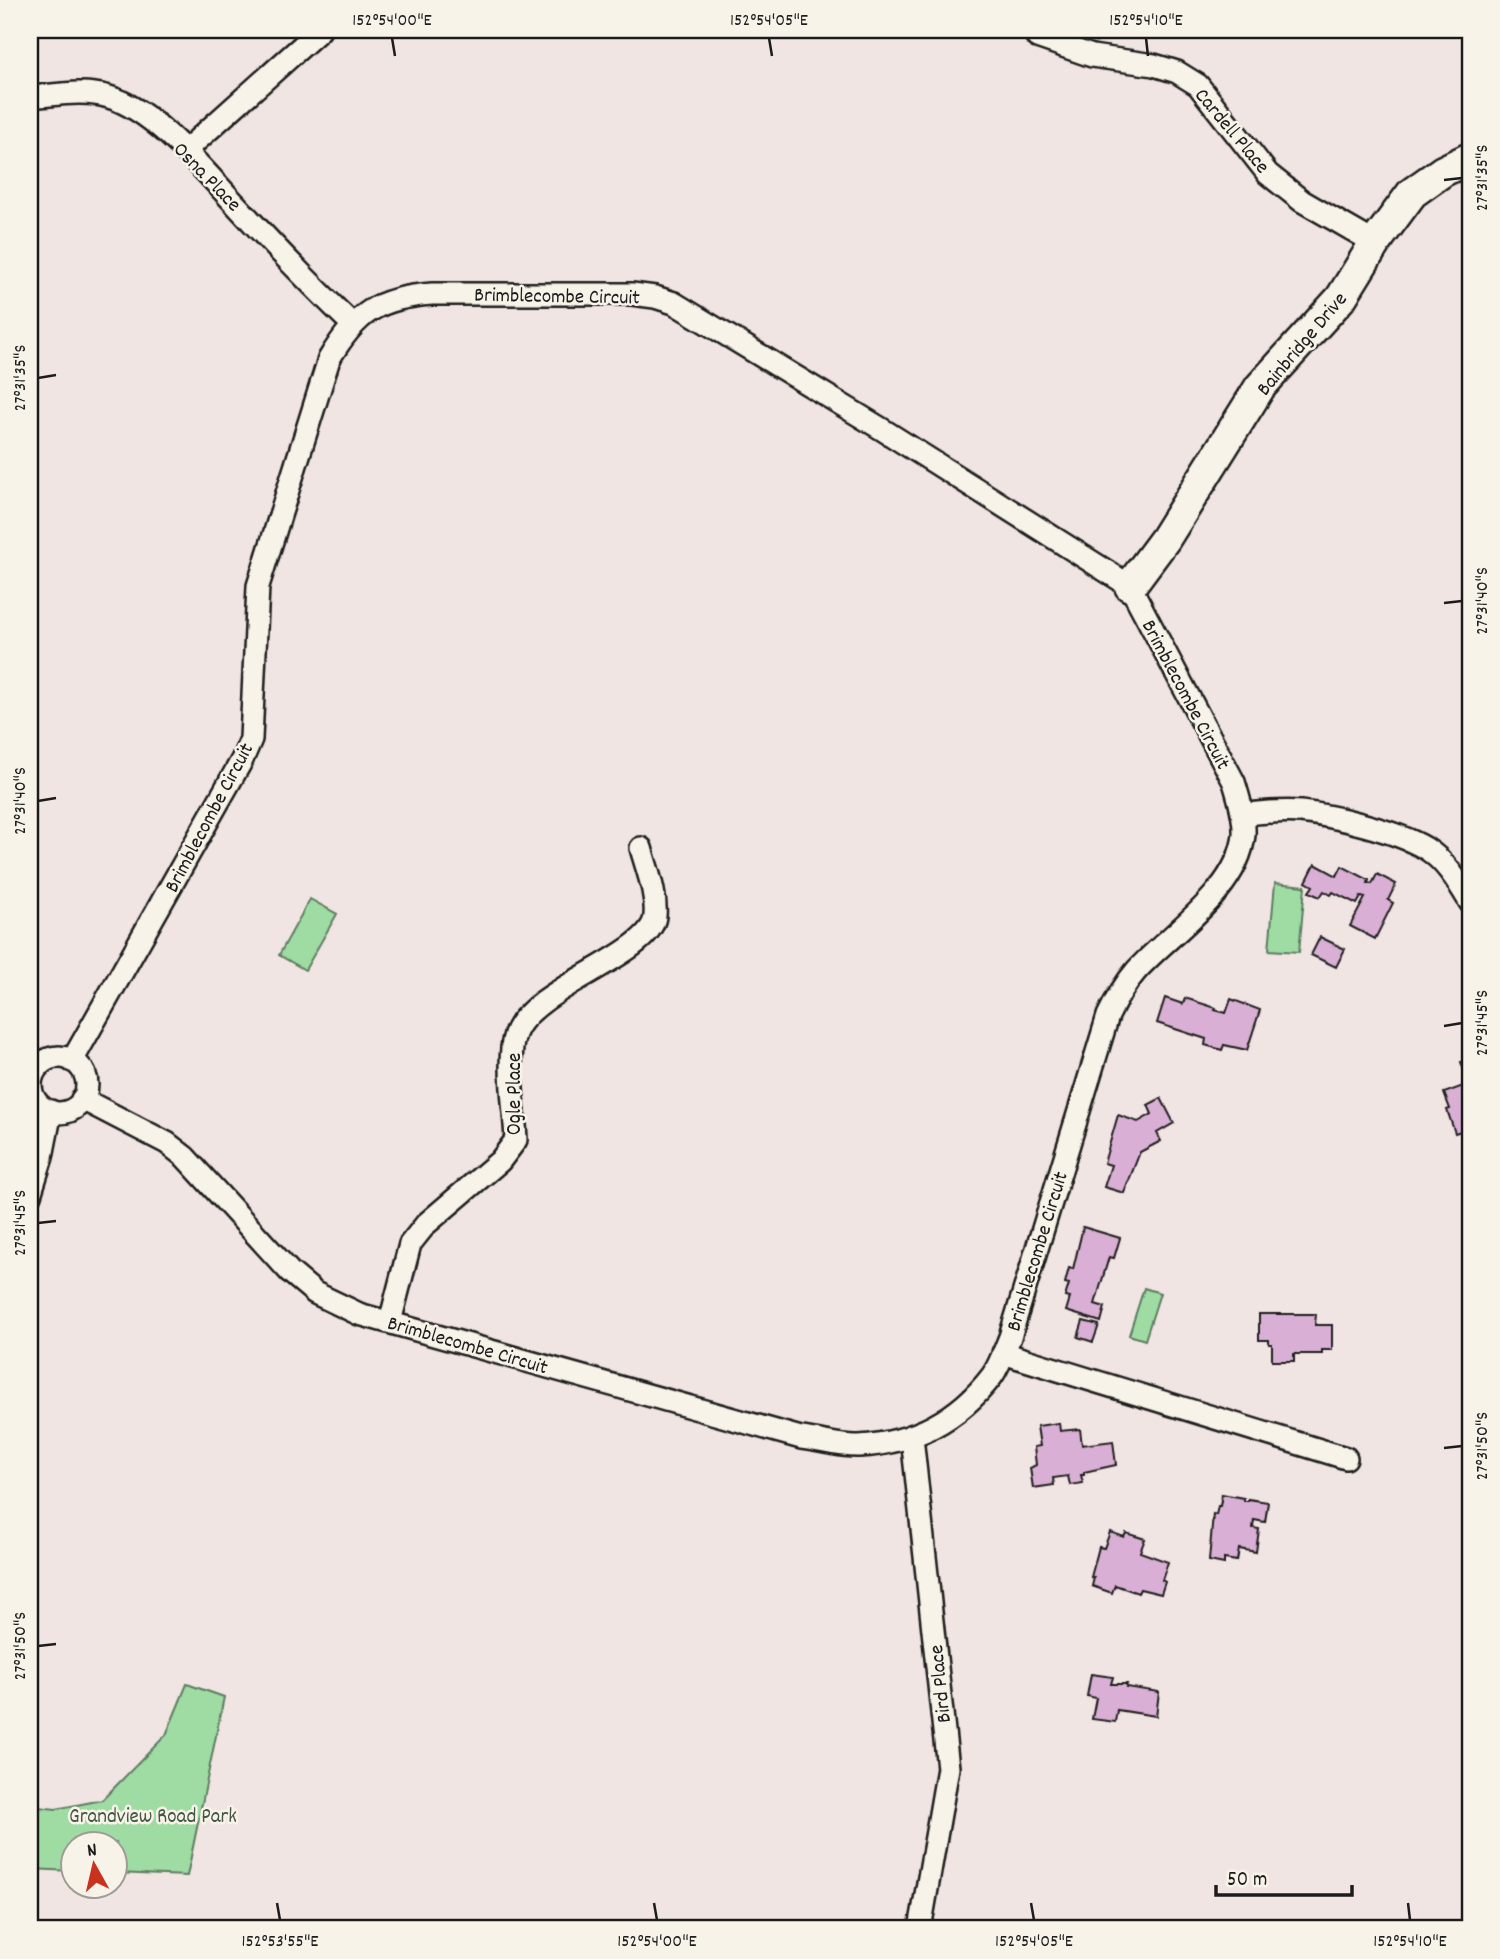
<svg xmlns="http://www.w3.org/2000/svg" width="1500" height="1959" font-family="Dekko,sans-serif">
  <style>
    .green { fill: #9edca3; stroke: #5d7c60; stroke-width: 2 }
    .building { fill: #daafd5; stroke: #1c1c1c; stroke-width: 2 }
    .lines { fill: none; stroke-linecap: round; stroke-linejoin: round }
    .street-casing { stroke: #1c1c1c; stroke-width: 26 }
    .secondary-casing { stroke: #1c1c1c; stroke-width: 35 }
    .street { stroke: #f7f3e8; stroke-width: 21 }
    .secondary { stroke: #f7f3e8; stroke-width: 30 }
    .ticks { fill: none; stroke: #1c1c1c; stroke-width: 2.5 }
    .labels { text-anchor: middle; stroke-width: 5; stroke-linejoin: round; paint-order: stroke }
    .street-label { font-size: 21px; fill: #1c1c1c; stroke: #f7f3e8 }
    .park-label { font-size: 21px; fill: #435644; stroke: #f7f3e8 }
    .neatline { fill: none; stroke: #1c1c1c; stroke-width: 2.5 }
    .ticks-label { font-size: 18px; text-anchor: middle; fill: #1c1c1c }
  </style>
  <rect width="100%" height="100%" fill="#f1e5e4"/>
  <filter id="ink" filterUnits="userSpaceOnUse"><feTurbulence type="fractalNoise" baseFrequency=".0143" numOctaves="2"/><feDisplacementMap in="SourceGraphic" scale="14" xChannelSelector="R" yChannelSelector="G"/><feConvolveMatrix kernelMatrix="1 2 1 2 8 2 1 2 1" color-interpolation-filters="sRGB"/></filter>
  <g filter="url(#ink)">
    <!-- green -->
    <path class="green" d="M1275,883l30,3 -6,66 -30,-2z
      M310,899l27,15 -32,56 -26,-15z
      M1144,1288l16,5 -15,47 -16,-5z
      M187,1684l37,13 -37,179 -71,-3v-30h-42l-1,28 -43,-2v-63l26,3 46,-9 64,-65z"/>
    <!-- building -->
    <path class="building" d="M1315,864l22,12 5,-10 27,14 -1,3 4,1 5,-10 19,10 -8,16 5,3 -18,36 -25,-13 15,-28 -4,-1 -4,7 -24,-12 -2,3 -7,-4 -4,6 -11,-5 4,-6 -7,-4z
      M1320,937l25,12 -9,18 -25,-12z
      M1165,998l18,6 2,-6 31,10 -1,2 11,3 5,-14 29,11 -13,40 -23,-5 -2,5 -17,-5 1,-6 -49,-16z
      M1470,1059v69l-15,5 -8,-23 3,-1 -6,-16 25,-9 -8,-22z
      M1161,1098l13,25 -17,10 4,8 -21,11 -16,41 -20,-6 7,-22 -7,-2 14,-48 20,7 14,-8 -4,-9z
      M1083,1227l37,11 -6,20 -5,-1 -14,47 10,3 -4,15 -35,-11 4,-13 -5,-1 4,-13 -4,-1 4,-15 4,1z
      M1259,1314h57l-1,11h17v25h-10v4h-28v7h-22v-17h-3v-4h-10z
      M1083,1321l16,4 -6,17 -15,-5z
      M1059,1423l1,8 20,-2 2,16 31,-4 3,24 -32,7v3h-3l2,8 -13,2 -2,-9 -15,2 1,7 -21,3 -3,-20 6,-3 -2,-18 6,-1 -3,-20z
      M1222,1494l22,4v3h4v-2l20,3 -3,20 -11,-2 -1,8 6,1 -3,23 -17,-3 -2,12 -13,-2v5l-15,-3 4,-47 3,1 2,-9h2z
      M1110,1532l14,5 2,-4 19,6 -5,13 28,10 -6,18 3,2 -4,12 -21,-5 -2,4 -23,-8 -3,8 -20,-7 2,-8 -3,-1 8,-30 5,1z
      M1091,1674l22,3 -2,7h16l-1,3 33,5 -3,24 -39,-6 -2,12 -23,-3 4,-21 -9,-2z"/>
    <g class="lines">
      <!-- street casing -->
      <g class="street-casing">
        <path id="street" d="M1037,37l55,19 62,9 23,7 21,13 70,89 34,27 73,42
          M30,97c26,-2 54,-8 79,0 47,14 95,74 129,110 37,40 75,80 115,118
          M185,151l135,-121
          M1242,814c19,-1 40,-4 59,-2 34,4 95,19 124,36 21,13 33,34 45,54
          M31 1085a28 28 0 1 1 56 0a28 28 0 1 1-56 0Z
          M72,1061l170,-301 9,-21 7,-153 71,-227c28,-47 49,-61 103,-65h200l23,3 19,6 206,125 250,158 104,196c5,16 11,36 10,53 -6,56 -73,97 -108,136 -12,14 -20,28 -28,45l-98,321c-5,12 -10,28 -18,39 -33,43 -78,67 -133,70 -18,1 -39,-6 -58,-8l-442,-124 -44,-21 -25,-21 -105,-115 -18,-14 -85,-44
          M30,1195l12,-38 9,-46
          M390,1322l20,-78 16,-20 74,-63 16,-21c-1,-29 -10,-80 -1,-106 16,-46 137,-79 140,-118 2,-22 -8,-46 -14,-68
          M1003,1353l343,105
          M912,1437l36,331 -28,161"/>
      </g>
      <!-- secondary casing -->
      <g class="secondary-casing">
        <path id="secondary" d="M1130,586l35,-47 95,-152 81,-89 34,-55 37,-50 31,-22 27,-13"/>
      </g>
      <!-- street -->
      <use href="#street" class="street"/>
      <!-- secondary -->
      <use href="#secondary" class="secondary"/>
    </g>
  </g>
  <!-- ticks -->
  <path class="ticks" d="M392,38l3,18M769,38l3,18M1146,38l2,18M1444,180l18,-2M38,378l18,-3M1444,603l18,-2M38,801l18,-3M1444,1026l18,-3M38,1223l18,-2M1444,1448l18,-2M38,1646l18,-2M277,1903l3,17M654,1903l3,17M1031,1903l3,17M1408,1903l2,17"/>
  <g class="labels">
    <!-- street labels -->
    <g class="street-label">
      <text transform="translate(1233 130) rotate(50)" y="7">Cardell Place</text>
      <text transform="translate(208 176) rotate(46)" y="7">Osna Place</text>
      <text transform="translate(557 295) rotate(1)" y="7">Brimblecombe Circuit</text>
      <text transform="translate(1301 343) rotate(-50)" y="7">Bainbridge Drive</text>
      <text transform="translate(1187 694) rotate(62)" y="7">Brimblecombe Circuit</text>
      <text transform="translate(208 817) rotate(-62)" y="7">Brimblecombe Circuit</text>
      <text transform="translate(513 1094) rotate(-90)" y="7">Ogle Place</text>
      <text transform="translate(1036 1251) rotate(-73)" y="7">Brimblecombe Circuit</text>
      <text transform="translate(468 1344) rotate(16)" y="7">Brimblecombe Circuit</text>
      <text transform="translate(939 1684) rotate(-96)" y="7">Bird Place</text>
    </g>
    <!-- park labels -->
    <g class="park-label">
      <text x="153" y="1822">Grandview Road Park</text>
    </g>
  </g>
  <!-- margin -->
  <rect width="1500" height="1959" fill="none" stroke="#f7f3e8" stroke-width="77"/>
  <!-- north arrow -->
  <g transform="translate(94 1865) rotate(352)"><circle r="33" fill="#f7f3e8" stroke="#9f9d96" stroke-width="2"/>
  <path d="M0-5L12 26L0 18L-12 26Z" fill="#c8321e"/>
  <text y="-10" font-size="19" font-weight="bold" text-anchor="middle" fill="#1c1c1c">N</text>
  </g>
  <!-- scale -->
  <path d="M1216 1885v10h136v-10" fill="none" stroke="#1c1c1c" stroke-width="3.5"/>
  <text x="1227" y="1885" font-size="21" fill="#1c1c1c" stroke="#f7f3e8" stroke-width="5" paint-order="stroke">50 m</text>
  <rect x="38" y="38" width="1424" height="1882" class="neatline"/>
  <g class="ticks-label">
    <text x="392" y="25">152°54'00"E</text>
    <text x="769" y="25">152°54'05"E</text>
    <text x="1146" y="25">152°54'10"E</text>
    <text transform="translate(1481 178) rotate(-90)" y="6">27°31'35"S</text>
    <text transform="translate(19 378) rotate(-90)" y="6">27°31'35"S</text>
    <text transform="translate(1481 601) rotate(-90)" y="6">27°31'40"S</text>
    <text transform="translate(19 801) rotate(-90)" y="6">27°31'40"S</text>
    <text transform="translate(1481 1023) rotate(-90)" y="6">27°31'45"S</text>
    <text transform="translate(19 1223) rotate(-90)" y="6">27°31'45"S</text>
    <text transform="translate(1481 1446) rotate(-90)" y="6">27°31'50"S</text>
    <text transform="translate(19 1646) rotate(-90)" y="6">27°31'50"S</text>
    <text x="280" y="1946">152°53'55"E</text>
    <text x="657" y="1946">152°54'00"E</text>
    <text x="1034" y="1946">152°54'05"E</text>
    <text x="1410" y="1946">152°54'10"E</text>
  </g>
</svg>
